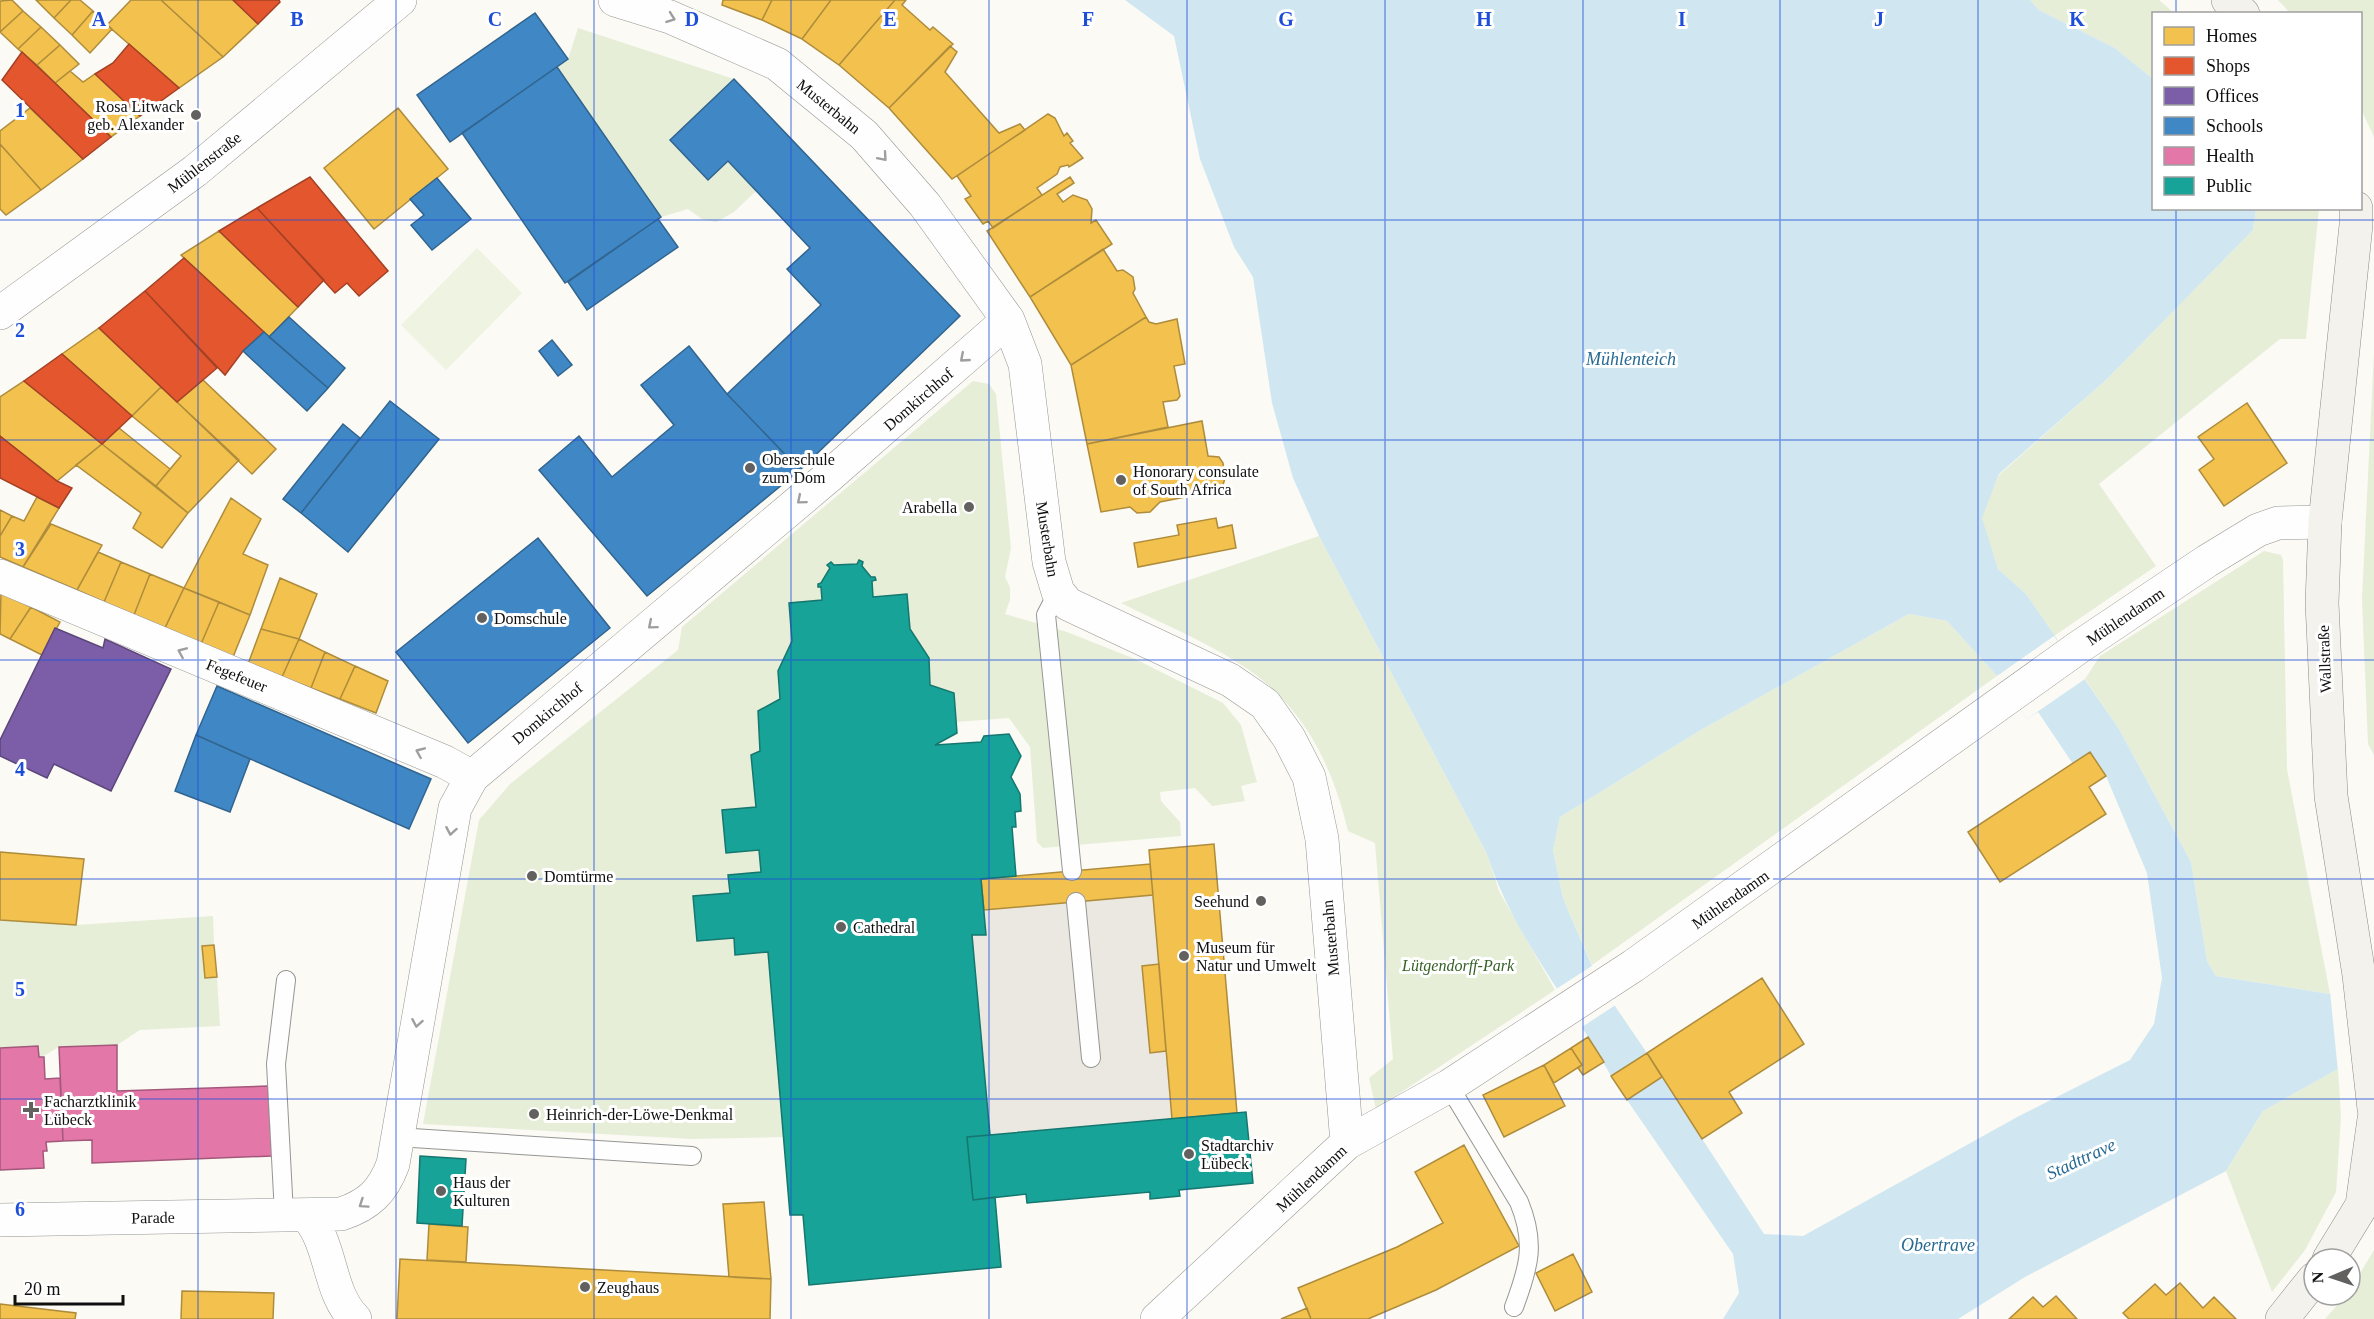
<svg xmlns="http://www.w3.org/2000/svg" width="2374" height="1319" font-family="Georgia,serif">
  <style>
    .green { fill: #e6eed8 }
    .pitch { fill: #eff3e1 }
    .plaza { fill: #ebe8e1 }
    .water { fill: #d0e7f1 }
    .pier { fill: #fbfaf5 }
    .homes { fill: #f2c14e; stroke: #ae8c3b; stroke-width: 1.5 }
    .shops { fill: #e4572e; stroke: #a44125; stroke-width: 1.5 }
    .offices { fill: #7b5ea7; stroke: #5b4679; stroke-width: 1.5 }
    .schools { fill: #3f88c5; stroke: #31648e; stroke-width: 1.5 }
    .health { fill: #e377a8; stroke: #a3587a; stroke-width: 1.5 }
    .public { fill: #17a398; stroke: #15776f; stroke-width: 1.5 }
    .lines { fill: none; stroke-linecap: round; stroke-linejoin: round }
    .service-casing { stroke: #959593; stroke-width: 20 }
    .minor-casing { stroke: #959593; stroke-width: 34 }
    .tertiary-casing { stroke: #959593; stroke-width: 34 }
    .secondary-casing { stroke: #8c8b89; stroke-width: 34 }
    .service { stroke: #fefefe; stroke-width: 18 }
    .minor { stroke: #fefefe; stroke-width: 33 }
    .tertiary { stroke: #fefefe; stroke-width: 33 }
    .secondary { stroke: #f4f2ec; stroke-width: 33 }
    .oneway { stroke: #9e9e9e }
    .grid { fill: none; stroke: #1d4ed8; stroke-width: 1.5; stroke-opacity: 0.55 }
    .poi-dot { fill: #626160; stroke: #fff; stroke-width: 2 }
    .labels { text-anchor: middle; stroke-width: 6; stroke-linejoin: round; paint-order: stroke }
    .poi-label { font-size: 16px; fill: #0f0f0f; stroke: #fff; text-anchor: start }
    .street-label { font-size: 16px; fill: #0f0f0f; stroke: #fff }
    .park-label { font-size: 16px; font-style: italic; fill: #366027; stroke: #fff }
    .water-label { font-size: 18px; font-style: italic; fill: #276a93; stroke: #fff }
    .grid-label { font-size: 20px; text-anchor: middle; font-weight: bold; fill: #1d4ed8; stroke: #fff; stroke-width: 6; stroke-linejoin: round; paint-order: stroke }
  </style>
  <rect width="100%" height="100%" fill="#fbfaf5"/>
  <!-- green -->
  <path class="green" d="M2030,0h129l15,13 -20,1 -1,65 -38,-31 -76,-38z
    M2278,0h96v137l-13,-28 -1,-95 -70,-1z
    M578,28l156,51 -64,62 38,39 20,-19 28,30 -22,21 -18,10 -14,-3 -14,-10 -27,8 -104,-150 11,-8z
    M2256,209h63l-13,130h-26l-181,145 57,82 -102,70 -28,-42 -28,-25 -17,-51 18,-43 107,-95 147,-150z
    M2374,352v403l-6,-11 -6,-145z
    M973,381l16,3 7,10 15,154 -6,29 5,10v13l-5,14 62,18 68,27 88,44 18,22 16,57 -16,4 4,15 -33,5 -17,-18 -35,4 1,9 19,21 1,14 -138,12 -6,-6 -7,-95 -21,-29 -53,4 -2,-29 -24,-8 -1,-27 -19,-29 -3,-35 -34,3 -1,-16 3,-1v-3h-4l-9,-11 1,-4 -4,-2 -2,4 -23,1 -3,-3 -3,3 2,3 -9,15 -3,1v3h3l1,13 -33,3 3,38 -14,30 2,28 -22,13 2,39 -9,4 5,52 -33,3 3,43 33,-3 2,22 -31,21 -37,3 4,45 37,-3 2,17 32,-3 16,185 -92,2 -269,-15 56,-304 31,-36 168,-134 4,-23z
    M1319,536l168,318 12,37 56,99 -179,119 -7,-31 24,-19 -18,-216 -27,-12c-16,-67 -45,-126 -105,-165 -34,-23 -84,-44 -122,-63z
    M2264,551l17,4 2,5 4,209 43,225 -114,-18 -9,-15 -16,-99 -72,-133 -34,-50 15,-23z
    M1909,614l38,7 50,55 -405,289 -29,-67 -10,-48 7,-33 139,-86z
    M213,916l1,29 -12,2 3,31 12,-1 3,49 -80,4 -23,15 -58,2 -19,11 -40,1v-139l76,5z
    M2338,1069l3,48 -5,75 -31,58 -33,42 -46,-121 37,-60z
    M2374,1250v69h-49l21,-24h4v-5z"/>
  <!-- pitch -->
  <path class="pitch" d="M477,248l45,45 -76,77 -45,-45z"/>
  <!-- plaza -->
  <path class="plaza" d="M1153,895l6,69 -17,2 8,86 16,-1 6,68 -182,16 -18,-200 14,-1 -2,-24z"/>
  <!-- water -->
  <path class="water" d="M1125,0h905l9,10 76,38 38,31 1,129 102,1 -3,21 -147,150 -107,94 -17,44 16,51 28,25 93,135 72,133 16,99 9,15 114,18 44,-19v84l-36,10 -75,42 -37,60 -201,106 -67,42h-235l16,-26 -6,-39 -106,-154 35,-23 102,157 39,2 216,-120 111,-56 24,-36 8,-46 -15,-105 -41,-97 -16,-23 -17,11 -35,-52 -11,7 -30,-43 -50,-55 -38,-7 -210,117 -139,86 -7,33 10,48 29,68 23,40 32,47 -36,23c-41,-75 -98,-140 -124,-222l-168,-318 -26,-58 -21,-75 -19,-126 -19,-30 -34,-88 -26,-123z"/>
  <!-- pier -->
  <path class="pier" d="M2054,636l31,43 -58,40 -30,-43z
    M1595,964l22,40 -38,25 -26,-38z
    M2374,972v90l-36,10 -8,-81z"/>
  <!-- homes -->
  <path class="homes" d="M12,0l11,11 -23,21v-31z
    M36,0h35l-17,18z
    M71,0h9l13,11 -21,24 -18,-17z
    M131,0h30l62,57 -44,31 -72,-63z
    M161,0h72l25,24 -35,33z
    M723,0h49l-10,20 -40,-15z
    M772,0h59l-29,39 -40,-19z
    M831,0h64l-56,65 -37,-26z
    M895,0h11l-4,5 28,25 3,-3 20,17 -64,64 -50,-43z
    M23,11l18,16 -23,22 -18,-17z
    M93,11l19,18 -22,24 -18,-18z
    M41,27l19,18 -23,20 -19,-16z
    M60,45l19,19 -24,19 -18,-18z
    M950,46l7,6 -12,20 54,61 21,-9 5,6 -73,49 -63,-71z
    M70,71l13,11 12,-8 45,42 -29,21 -56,-54z
    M30,108l53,51 -42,31 -41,-46v-13z
    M398,108l50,61 -74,60 -50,-61z
    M1048,114l7,4 9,18 3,-3 6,8 -3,2 13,15 -14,9 -1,-2 -8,2 -3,7 -20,14 5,7 -49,33 -5,-7 -5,3 -18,-25 6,-3 -14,-20z
    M0,144l41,46 -35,25 -6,-6z
    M1070,177l4,6 -17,11 6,8 10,-7 14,5 5,9 -1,14 5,-3 16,24 -82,53 -43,-66z
    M219,231l79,76 -29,30 -88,-82z
    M1103,249l14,22 6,-1 10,7 2,12 -2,4 13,24 -75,48 -41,-68z
    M1146,317l3,5 7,2 21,-5 8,45 -11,2 6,30 -3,4 -14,2 5,25 -81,17 -16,-79z
    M99,328l62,59 -29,29 -70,-62z
    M203,380l73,69 -24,25 -75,-72z
    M24,381l78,63 -45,37 -57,-45v-39z
    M161,387l78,73 -51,53 -32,-27 25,-30 -49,-40z
    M2247,403l40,60 -63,43 -25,-36 15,-11 -16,-22z
    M1202,421l6,35 11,1 4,6 2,15 -2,7 -22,5v4l-41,8 -10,10 -13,1 -7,-6 -29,5 -14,-68z
    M119,428l51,41 -14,17 -54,-42z
    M102,444l86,69 -26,35 -29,-20 8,-15 -65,-48z
    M37,497l22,11 -36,59 -23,-10v-21l12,-20 12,5z
    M231,498l30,21 -18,35 25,11 -18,50 -66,-27z
    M0,510l12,6 -12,20z
    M1216,518l2,10 14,-3 4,23 -98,19 -4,-24 45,-8 -2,-10z
    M51,524l51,21 -25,45 -54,-23z
    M98,552l23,10 -17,40 -27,-12z
    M121,562l29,12 -16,41 -30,-13z
    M150,574l34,14 -19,40 -31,-13z
    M280,578l37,16 -18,45 -38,-10z
    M184,588l35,14 -18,42 -36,-16z
    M1,592l30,15 -21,32 -10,-5z
    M219,602l31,13 -17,42 -32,-13z
    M31,607l29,15 -18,33 -32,-16z
    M261,629l38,10 -17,38 -34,-13z
    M299,639l26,13 -14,36 -29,-11z
    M325,652l30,14 -15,33 -29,-11z
    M355,666l33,15 -12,32 -36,-14z
    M2090,752l16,24 -17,11 17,27 -106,68 -32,-50z
    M1214,844l23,269 -65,6 -23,-269z
    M0,852l84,7 -8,66 -76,-5z
    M1150,864l3,31 -169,15 -3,-31z
    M214,945l3,32 -12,1 -3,-32z
    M1159,964l7,87 -16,2 -8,-87z
    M1762,978l42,66 -75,48 13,21 -40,26 -55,-86z
    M1588,1037l16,25 -21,13 -5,-7 4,-3 -11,-17z
    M1571,1048l11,17 -28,18 -10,-18z
    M1647,1053l15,24 -35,23 -16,-24z
    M1544,1065l21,41 -61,31 -21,-42z
    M1464,1145l55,101 -83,44 -68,29h-57l-13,-31 99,-41 46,-24 -28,-51z
    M764,1202l7,77 -42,-2 -6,-73z
    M429,1224l39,3 -2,35 -39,-2z
    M1573,1254l19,38 -37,19 -19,-38z
    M400,1259l371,20 -1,40h-373z
    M2180,1283l23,25 11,-11 22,22h-107l-6,-6 32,-29 11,11z
    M182,1291l92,2 -1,26h-92z
    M2056,1296l21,23h-68l24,-22 10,10z
    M0,1304l76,9 -1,6h-75z
    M1307,1308l4,11h-30z"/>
  <!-- shops -->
  <path class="shops" d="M233,0h46l1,2 -22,22z
    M129,44l50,44 -39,28 -45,-42 18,-11z
    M22,52l33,31 56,54 -28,22 -81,-79z
    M310,177l78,94 -29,25 -12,-13 -12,10 -78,-85z
    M257,208l67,72 -26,27 -79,-76z
    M184,258l80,74 -21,19 -18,24 -80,-84z
    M145,291l72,77 -40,34 -78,-74z
    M62,354l70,62 -30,28 -78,-63z
    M0,436l57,45 15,7 -13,20 -59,-30z"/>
  <!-- offices -->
  <path class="offices" d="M55,628l48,20 2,-9 66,30 -60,122 -57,-27 -7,14 -47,-22v-16z"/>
  <!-- schools -->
  <path class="schools" d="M535,13l33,46 -118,83 -33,-47z
    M557,67l104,150 -96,66 -103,-150z
    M734,79l226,237 -160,154 -73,-76 94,-89 -34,-36 23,-21 -82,-87 -20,19 -38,-40z
    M437,178l34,41 -39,31 -21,-25 13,-10 -14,-16z
    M658,219l20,28 -91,63 -19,-28z
    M289,317l56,51 -17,20 -59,-51z
    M264,332l64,56 -21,23 -64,-60z
    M552,340l20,25 -14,11 -19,-25z
    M689,346l38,48 73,76 -153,126 -108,-126 40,-34 33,41 62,-52 -33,-40z
    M390,401l49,38 -91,113 -47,-39z
    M343,424l17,14 -59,75 -18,-14z
    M538,538l72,90 -142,115 -72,-91z
    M217,686l214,93 -22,50 -213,-94z
    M196,735l54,24 -20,53 -55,-21z"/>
  <!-- health -->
  <path class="health" d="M117,1045v46l151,-5 4,70 -180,7v-23l-29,1 -4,-94z
    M38,1046l1,11h5l1,22 15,-1 3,63 -17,1 1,9h-4l1,17 -44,2v-122z"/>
  <!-- public -->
  <path class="public" d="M859,560l4,2 -1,4 9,11h4l1,3 -4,1 1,16 34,-3 3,35 19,29 1,27 24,8 3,40 -22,12 46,-3 3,-6 25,-2 12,22 -10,21 9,17 1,17 -6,1 1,15h-4l4,49 -35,3 5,56h-14l18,200 -23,2 6,63 22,-3 6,70 -192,18 -6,-70h-13l-22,-263 -33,3 -1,-17 -37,3 -4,-45 37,-3 -2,-18 33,-3 -2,-22 -33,3 -4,-43 34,-3 -5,-52 9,-4 -2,-40 22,-12 -2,-28 14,-30 -3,-38 33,-3 -1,-13h-3v-3l3,-1 9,-15 -3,-3 4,-3 3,3 23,-1z
    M1246,1112l7,71 -74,7 1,6 -30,3v-7l-123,11 -1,-9 -53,6 -6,-63z
    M420,1156l46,3 -4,67 -45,-3z"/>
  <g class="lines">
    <!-- service casing -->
    <g class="service-casing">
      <path id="service" d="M1058,592l-12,23 26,256
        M1076,902l15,156
        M1449,1086l70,116c17,41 10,65 -5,105
        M397,1137l295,19
        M284,1214l-8,-150 10,-84"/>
    </g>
    <!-- minor casing -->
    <g class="minor-casing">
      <path id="minor" d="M615,0l55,17 107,47 87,71 61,70 83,115 17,44 24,198 9,30 10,12 162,76 35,24 24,34 20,39 13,62 25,304
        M0,576l445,186 27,15
        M306,1215c27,29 21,76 49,104
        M0,1220l341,-6c28,-9 42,-23 52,-50l62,-356 17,-31 356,-300 180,-157
        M1157,1319l190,-176 102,-57 184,-120 446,-319 128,-86 51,-31 20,-7 47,-1"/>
    </g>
    <!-- tertiary casing -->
    <g class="tertiary-casing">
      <path id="tertiary" d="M0,313l195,-142 205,-171"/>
    </g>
    <!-- secondary casing -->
    <g class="secondary-casing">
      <path id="secondary" d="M2228,0l15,14
        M2356,208v17l-31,297 -3,81 9,193 28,179 15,134
        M2329,1259l33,-54 12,-86
        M2282,1319l32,-40"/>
    </g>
    <!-- service -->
    <use href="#service" class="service"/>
    <!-- minor -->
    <use href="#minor" class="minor"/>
    <!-- tertiary -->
    <use href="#tertiary" class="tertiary"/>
    <!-- secondary -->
    <use href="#secondary" class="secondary"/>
  </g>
  <!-- one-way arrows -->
  <defs><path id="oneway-chevron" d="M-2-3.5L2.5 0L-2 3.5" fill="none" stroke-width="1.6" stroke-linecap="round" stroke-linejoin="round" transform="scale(1.5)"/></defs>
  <g class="oneway">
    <use href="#oneway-chevron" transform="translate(671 18) rotate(20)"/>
    <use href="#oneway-chevron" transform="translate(883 157) rotate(49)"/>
    <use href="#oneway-chevron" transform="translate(964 358) rotate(139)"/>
    <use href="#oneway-chevron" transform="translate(801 500) rotate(140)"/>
    <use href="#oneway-chevron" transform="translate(652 625) rotate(140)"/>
    <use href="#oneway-chevron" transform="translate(182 652) rotate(-157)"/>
    <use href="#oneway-chevron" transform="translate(420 752) rotate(-157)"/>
    <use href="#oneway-chevron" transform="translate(451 831) rotate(100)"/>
    <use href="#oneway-chevron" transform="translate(417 1023) rotate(100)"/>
    <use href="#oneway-chevron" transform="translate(363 1204) rotate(146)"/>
  </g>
  <!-- grid -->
  <path class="grid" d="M198,0v1319M396,0v1319M594,0v1319M791,0v1319M989,0v1319M1187,0v1319M1385,0v1319M1583,0v1319M1780,0v1319M1978,0v1319M2176,0v14M2176,208v1111M0,220h2374M0,440h2374M0,660h2374M0,879h2374M0,1099h2374"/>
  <!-- markers -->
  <g class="poi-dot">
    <circle cx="196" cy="115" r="6"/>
    <circle cx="750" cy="468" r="6"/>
    <circle cx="1121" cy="480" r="6"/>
    <circle cx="969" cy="507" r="6"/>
    <circle cx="482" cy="618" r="6"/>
    <circle cx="532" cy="876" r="6"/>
    <circle cx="1261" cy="901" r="6"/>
    <circle cx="841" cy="927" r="6"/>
    <circle cx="1184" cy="956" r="6"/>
    <path d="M28 1101h6v6h6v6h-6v6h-6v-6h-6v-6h6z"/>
    <circle cx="534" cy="1114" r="6"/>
    <circle cx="1189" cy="1154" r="6"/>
    <circle cx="441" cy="1191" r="6"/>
    <circle cx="585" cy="1287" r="6"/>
  </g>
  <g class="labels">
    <!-- poi labels -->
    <g class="poi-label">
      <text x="184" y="112" text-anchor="end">Rosa Litwack<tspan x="184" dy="18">geb. Alexander</tspan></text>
      <text x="762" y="465">Oberschule<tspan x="762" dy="18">zum Dom</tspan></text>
      <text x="1133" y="477">Honorary consulate<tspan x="1133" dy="18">of South Africa</tspan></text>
      <text x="957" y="513" text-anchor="end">Arabella</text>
      <text x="494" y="624">Domschule</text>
      <text x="544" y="882">Domtürme</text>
      <text x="1249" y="907" text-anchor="end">Seehund</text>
      <text x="853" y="933">Cathedral</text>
      <text x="1196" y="953">Museum für<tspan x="1196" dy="18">Natur und Umwelt</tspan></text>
      <text x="44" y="1107">Facharztklinik<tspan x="44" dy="18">Lübeck</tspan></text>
      <text x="546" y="1120">Heinrich-der-Löwe-Denkmal</text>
      <text x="1201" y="1151">Stadtarchiv<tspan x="1201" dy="18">Lübeck</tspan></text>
      <text x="453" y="1188">Haus der<tspan x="453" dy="18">Kulturen</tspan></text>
      <text x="597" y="1293">Zeughaus</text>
    </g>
    <!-- street labels -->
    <g class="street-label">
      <text transform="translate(829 106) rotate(39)" y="6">Musterbahn</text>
      <text transform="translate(204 162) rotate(-38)" y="6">Mühlenstraße</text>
      <text transform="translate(918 399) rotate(-41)" y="6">Domkirchhof</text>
      <text transform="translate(1048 539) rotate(81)" y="6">Musterbahn</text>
      <text transform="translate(2125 616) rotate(-34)" y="6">Mühlendamm</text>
      <text transform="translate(2324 659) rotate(-92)" y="6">Wallstraße</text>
      <text transform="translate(237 675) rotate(22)" y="6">Fegefeuer</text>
      <text transform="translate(547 713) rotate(-40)" y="6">Domkirchhof</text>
      <text transform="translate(1730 899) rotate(-35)" y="6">Mühlendamm</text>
      <text transform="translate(1330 938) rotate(-95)" y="6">Musterbahn</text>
      <text transform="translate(1311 1178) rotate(-43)" y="6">Mühlendamm</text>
      <text transform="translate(153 1217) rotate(-1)" y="6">Parade</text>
    </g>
    <!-- park labels -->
    <g class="park-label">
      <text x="1458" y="971">Lütgendorff-Park</text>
    </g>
    <!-- water labels -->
    <g class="water-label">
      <text x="1631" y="365">Mühlenteich</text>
      <text transform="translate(2081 1159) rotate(-25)" y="6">Stadttrave</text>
      <text x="1938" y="1251">Obertrave</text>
    </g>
  </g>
  <g class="grid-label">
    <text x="99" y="26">A</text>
    <text x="297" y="26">B</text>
    <text x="495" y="26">C</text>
    <text x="692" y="26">D</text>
    <text x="890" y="26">E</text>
    <text x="1088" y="26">F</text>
    <text x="1286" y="26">G</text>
    <text x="1484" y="26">H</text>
    <text x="1682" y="26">I</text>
    <text x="1879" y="26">J</text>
    <text x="2077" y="26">K</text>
    <text x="20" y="117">1</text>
    <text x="20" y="337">2</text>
    <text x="20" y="556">3</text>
    <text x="20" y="776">4</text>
    <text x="20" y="996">5</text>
    <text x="20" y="1216">6</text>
  </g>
  <!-- legend -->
  <rect x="2152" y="12" width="210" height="198" fill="#ffffff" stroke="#9f9f9f" stroke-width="1.5"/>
  <rect x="2164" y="27" width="30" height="18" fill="#f2c14e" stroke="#9f9f9f" stroke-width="1.5"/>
  <text x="2206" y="42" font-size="18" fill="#0f0f0f">Homes</text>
  <rect x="2164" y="57" width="30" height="18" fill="#e4572e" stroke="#9f9f9f" stroke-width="1.5"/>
  <text x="2206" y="72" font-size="18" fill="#0f0f0f">Shops</text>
  <rect x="2164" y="87" width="30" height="18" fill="#7b5ea7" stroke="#9f9f9f" stroke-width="1.5"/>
  <text x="2206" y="102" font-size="18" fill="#0f0f0f">Offices</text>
  <rect x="2164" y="117" width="30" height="18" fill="#3f88c5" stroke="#9f9f9f" stroke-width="1.5"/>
  <text x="2206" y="132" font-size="18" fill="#0f0f0f">Schools</text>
  <rect x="2164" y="147" width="30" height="18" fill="#e377a8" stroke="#9f9f9f" stroke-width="1.5"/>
  <text x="2206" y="162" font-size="18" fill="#0f0f0f">Health</text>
  <rect x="2164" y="177" width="30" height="18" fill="#17a398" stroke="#9f9f9f" stroke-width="1.5"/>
  <text x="2206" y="192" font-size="18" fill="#0f0f0f">Public</text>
  <!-- north arrow -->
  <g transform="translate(2332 1277) rotate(268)"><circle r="28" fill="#ffffff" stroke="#9f9f9f" stroke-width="1.5"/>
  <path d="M0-4.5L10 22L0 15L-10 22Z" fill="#626160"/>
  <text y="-9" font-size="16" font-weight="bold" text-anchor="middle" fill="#0f0f0f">N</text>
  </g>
  <!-- scale -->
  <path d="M15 1295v9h108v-9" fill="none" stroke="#0f0f0f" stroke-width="3"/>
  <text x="24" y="1295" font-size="18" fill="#0f0f0f" stroke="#ffffff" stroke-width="4.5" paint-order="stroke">20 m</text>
</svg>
